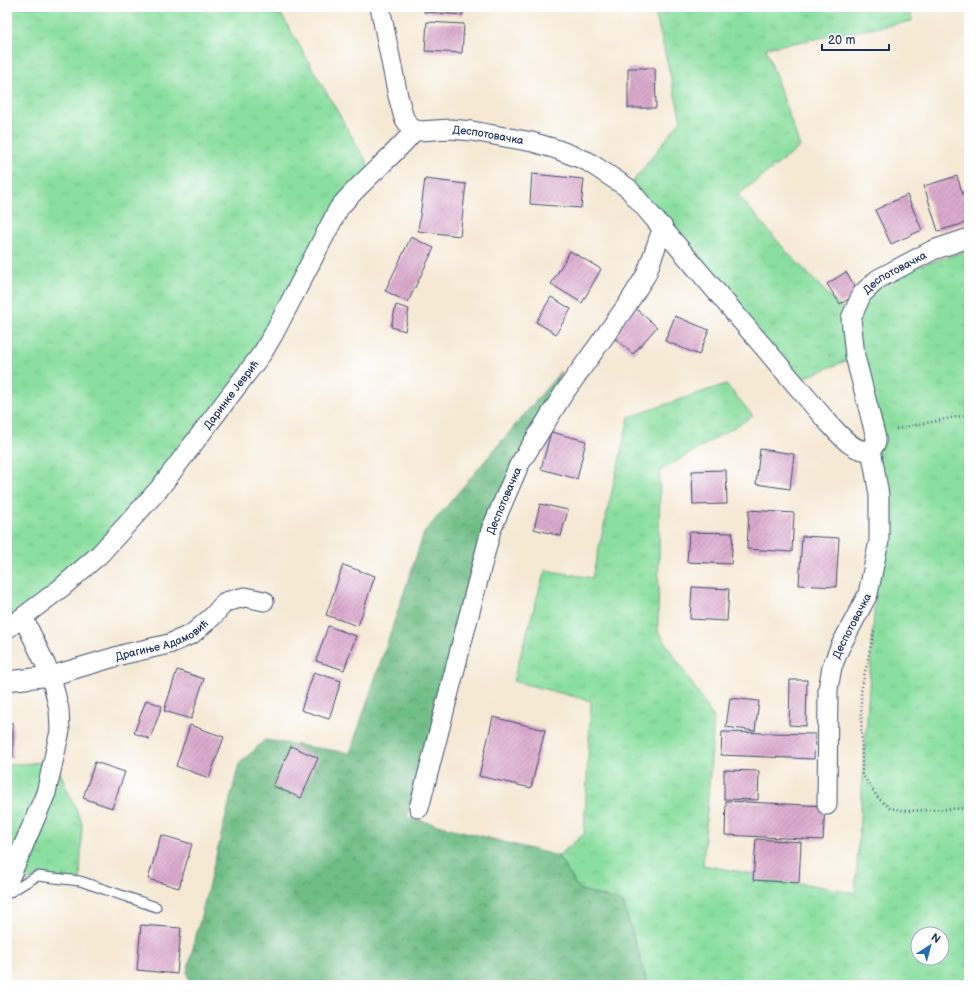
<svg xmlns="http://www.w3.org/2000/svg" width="976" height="992" font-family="'Balsamiq Sans',sans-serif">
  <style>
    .grass { fill: url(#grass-tufts); stroke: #52877f; fill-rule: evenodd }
    .forest { fill: url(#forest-crowns); stroke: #457672 }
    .building { fill: url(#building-hatch) }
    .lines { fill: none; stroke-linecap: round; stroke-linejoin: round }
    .service-casing { stroke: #3c4b70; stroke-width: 11 }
    .minor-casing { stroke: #3c4b70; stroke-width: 21 }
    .path { stroke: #3c4b70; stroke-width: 2.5; stroke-dasharray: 1 3; stroke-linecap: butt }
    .service { stroke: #fff; stroke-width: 9 }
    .minor { stroke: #fff; stroke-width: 19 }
    .labels { text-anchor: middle; stroke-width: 4; stroke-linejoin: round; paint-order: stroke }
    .street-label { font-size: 11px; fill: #1b2f5e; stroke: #fff }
  </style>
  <defs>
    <pattern id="grass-tufts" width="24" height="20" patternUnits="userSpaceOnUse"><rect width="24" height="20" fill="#8adfa0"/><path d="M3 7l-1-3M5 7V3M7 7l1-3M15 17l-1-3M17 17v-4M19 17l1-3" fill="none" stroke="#76c08c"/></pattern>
    <pattern id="forest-crowns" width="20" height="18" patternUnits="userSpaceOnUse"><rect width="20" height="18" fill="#6fbe86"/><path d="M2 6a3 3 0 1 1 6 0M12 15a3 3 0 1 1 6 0" fill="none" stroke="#5a9b71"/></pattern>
    <pattern id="building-hatch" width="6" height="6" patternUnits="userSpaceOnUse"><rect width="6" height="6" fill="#dbaacd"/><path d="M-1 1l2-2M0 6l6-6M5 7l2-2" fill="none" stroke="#b18baa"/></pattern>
  </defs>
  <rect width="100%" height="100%" fill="#fff"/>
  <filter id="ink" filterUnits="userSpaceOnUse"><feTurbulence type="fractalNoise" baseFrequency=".025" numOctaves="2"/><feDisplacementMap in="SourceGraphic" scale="8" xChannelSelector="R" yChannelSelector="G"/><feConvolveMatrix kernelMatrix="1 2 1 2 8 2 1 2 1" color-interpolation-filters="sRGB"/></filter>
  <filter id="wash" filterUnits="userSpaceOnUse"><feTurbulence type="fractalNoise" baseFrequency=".012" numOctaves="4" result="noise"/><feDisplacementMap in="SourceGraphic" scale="16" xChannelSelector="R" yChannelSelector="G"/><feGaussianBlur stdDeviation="0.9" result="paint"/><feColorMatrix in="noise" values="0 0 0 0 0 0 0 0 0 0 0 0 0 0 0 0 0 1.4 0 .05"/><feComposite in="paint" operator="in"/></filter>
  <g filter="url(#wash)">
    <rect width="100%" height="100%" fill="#f5e9d4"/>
    <!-- grass -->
    <path class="grass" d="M7,7h270l96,166 -25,23 -75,139 -114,154 -152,140z
      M654,7h256l2,14 -146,27 34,99 -62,48 49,57 63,65 28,-38 91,-29v735h-321l-25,-82 -44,-14 -21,-33 26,-22 7,-133 -78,-20 32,-111 47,8 37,-161 97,-33 27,32 -93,55 -2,160 56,87 -11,147 152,28 24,-352 -24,-184 -61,25 -166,-194 53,-68zM918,934h24v24h-24z
      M55,761l27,62 -2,58 -43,-5 -30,18v-129z"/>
    <!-- forest -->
    <path class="forest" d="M561,371l-72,185 -82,261 151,39 21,33 44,13 25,83h-458l-3,-13 52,-208 26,-24 85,13 74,-220z"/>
    <g id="blocks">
      <!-- building -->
      <path class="building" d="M424,7h39v8l-39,-3z
        M427,22l37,2 -2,29 -37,-2z
        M628,68h27l1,40h-28z
        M532,174l52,5 -3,29 -51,-4z
        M957,176l12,37v9l-31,9 -14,-45z
        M425,179l41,5 -6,52 -42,-5z
        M907,195l15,35 -31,14 -16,-34z
        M411,237l23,11 -26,54 -23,-11z
        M570,251l31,18 -19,34 -31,-19z
        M846,272l13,21 -19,11 -13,-20z
        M551,297l20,12 -15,25 -20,-12z
        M396,305l13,4 -4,22 -14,-4z
        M635,308l22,19 -24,27 -22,-19z
        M675,316l34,14 -10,25 -34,-14z
        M551,432l35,9 -9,38 -36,-10z
        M760,449l34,5 -4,35 -34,-5z
        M726,470l1,34 -34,1 -1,-34z
        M540,504l28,6 -7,26 -27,-7z
        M749,510l45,3 -2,39 -45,-3z
        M689,532l44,1 -2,31 -44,-2z
        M802,536l37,2 -3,49 -37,-2z
        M343,565l32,11 -17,50 -32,-11z
        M692,587l37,2 -2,32 -37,-2z
        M328,626l28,10 -12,34 -28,-9z
        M177,670l27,9 -13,40 -27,-8z
        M314,672l27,9 -12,38 -28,-9z
        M790,680h17l-1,46 -17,-1z
        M730,698l29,3 -4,30 -29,-4z
        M146,700l16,6 -12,33 -16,-6z
        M493,717l52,13 -14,58 -52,-12z
        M7,723h6v35h-6z
        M190,725l34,12 -15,41 -33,-12z
        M722,732l93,2 -1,25 -93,-4z
        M291,746l27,12 -17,40 -28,-12z
        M95,762l30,10 -13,36 -29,-10z
        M724,770l35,1 -1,29 -34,-1z
        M726,801l99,5 -2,34 -98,-5z
        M161,835l31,9 -13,44 -31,-9z
        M756,839l45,3 -2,41 -46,-3z
        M141,925l40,3 -4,46 -40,-4z"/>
    </g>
  </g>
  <g filter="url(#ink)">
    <use href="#blocks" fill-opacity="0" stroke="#3c4b70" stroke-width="1"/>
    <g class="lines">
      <!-- service casing -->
      <g class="service-casing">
        <path id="service" d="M7,894l30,-18 43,5 76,26"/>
      </g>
      <!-- minor casing -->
      <g class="minor-casing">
        <g id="minor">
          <path id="s1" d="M380,7l18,89 6,22 7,10 8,3 31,-2 22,2 60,11 24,7 31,12 41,27 197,231c11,11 29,37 46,30l5,-6v-5l-21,-82 -4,-38 11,-24 16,-15 55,-29 36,-12"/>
          <path id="s2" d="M7,629l54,-41 39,-34 59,-65 104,-137 10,-17 66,-127c23,-28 53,-50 76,-78"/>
          <path id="s3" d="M7,681l44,-5 74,-22 44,-10 23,-10 21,-18 12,-14 20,-5 19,4"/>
          <path id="s4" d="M827,805l1,-116 4,-22 8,-20 28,-53 11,-53v-46l-8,-46"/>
          <path id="s5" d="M419,808l72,-278 28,-65 45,-72 63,-88 19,-30 17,-48"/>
          <path d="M7,884l39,-91 14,-62 -1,-22 -8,-33 -28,-59"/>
        </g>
      </g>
      <!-- path -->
      <path class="path" d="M896,429l65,-13 8,-3
        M874,631l-13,60 1,83 16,24 12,10 17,3 62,-3"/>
      <!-- service -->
      <use href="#service" class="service"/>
      <!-- minor -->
      <use href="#minor" class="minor"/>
    </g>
  </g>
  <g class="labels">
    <!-- street labels -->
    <g class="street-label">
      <text dy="4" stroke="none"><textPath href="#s1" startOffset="204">Деспотовачка</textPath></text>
      <text dy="4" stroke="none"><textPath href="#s1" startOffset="919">Деспотовачка</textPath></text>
      <text dy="4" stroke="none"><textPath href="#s2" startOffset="326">Даринке Јеврић</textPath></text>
      <text dy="4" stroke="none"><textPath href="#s5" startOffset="319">Деспотовачка</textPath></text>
      <text dy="4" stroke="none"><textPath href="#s4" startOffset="184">Деспотовачка</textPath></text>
      <text dy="4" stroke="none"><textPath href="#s3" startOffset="161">Драгиње Адамовић</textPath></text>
    </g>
  </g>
  <!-- margin -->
  <rect width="976" height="992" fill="none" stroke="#fff" stroke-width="24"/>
  <!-- north arrow -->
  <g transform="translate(930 946) rotate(36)"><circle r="19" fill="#ffffff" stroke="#a4acbf"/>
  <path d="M0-3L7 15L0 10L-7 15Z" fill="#1f6fb2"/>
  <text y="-6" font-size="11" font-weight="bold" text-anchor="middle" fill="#1b2f5e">N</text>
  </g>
  <!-- scale -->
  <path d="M822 44v6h67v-6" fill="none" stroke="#1b2f5e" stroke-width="2"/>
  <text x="828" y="44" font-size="12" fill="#1b2f5e" stroke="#ffffff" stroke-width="3" paint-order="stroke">20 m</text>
</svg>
